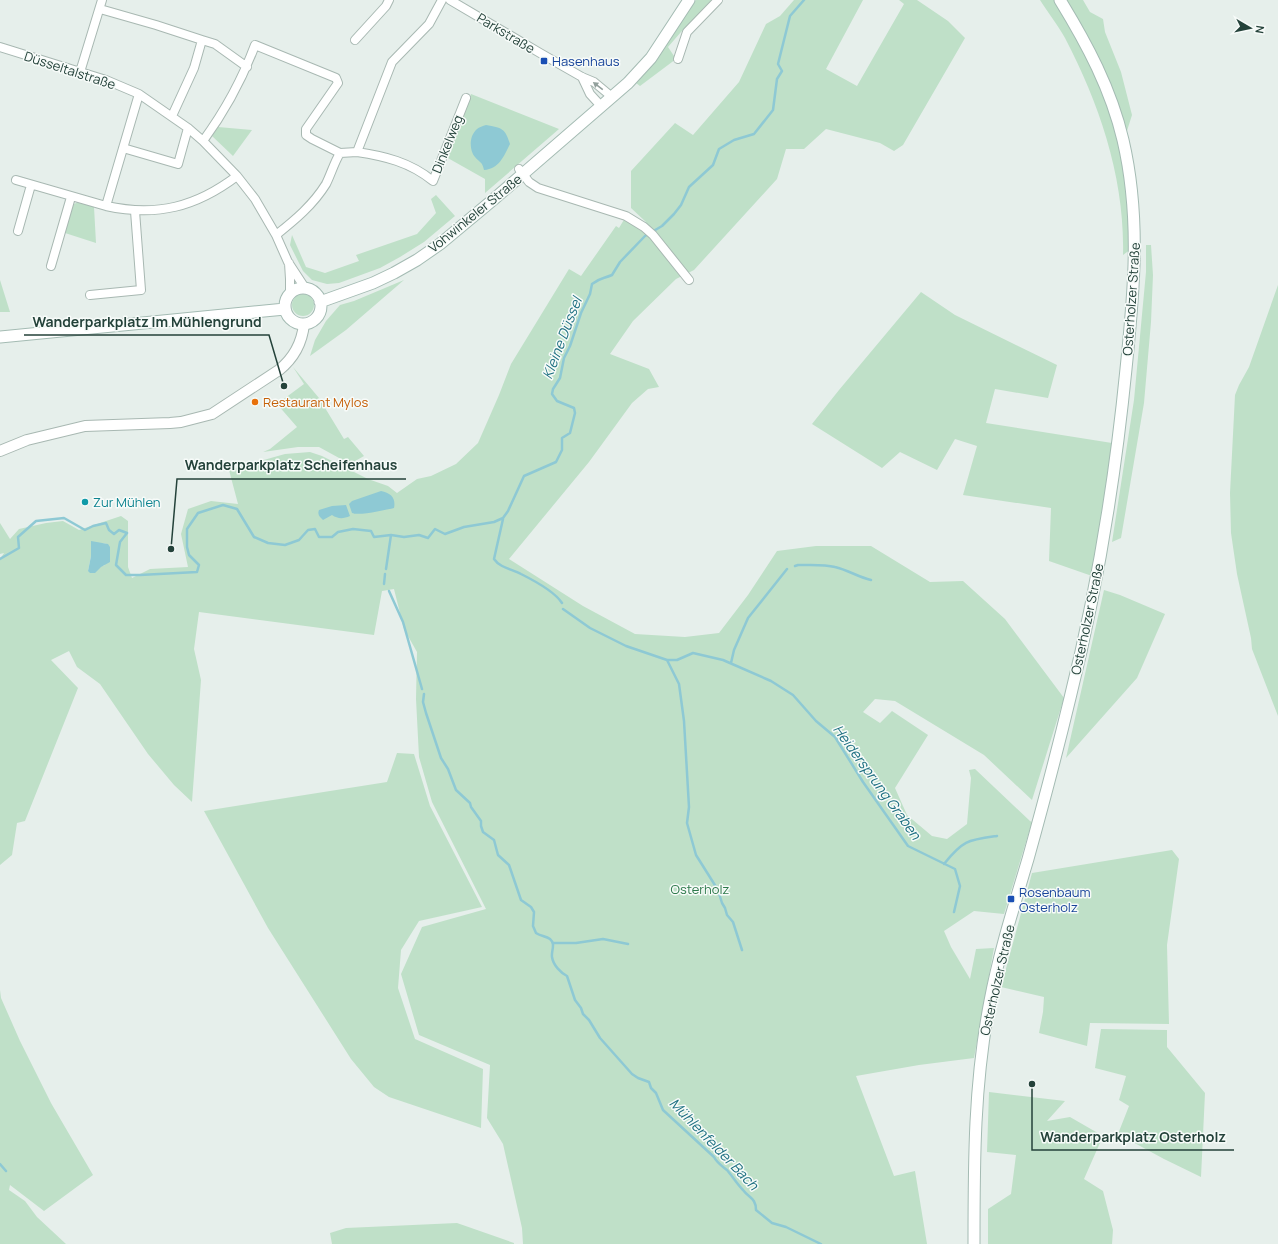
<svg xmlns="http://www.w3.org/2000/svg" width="1278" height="1244" font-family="Manrope,sans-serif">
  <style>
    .green { fill: #bfe0c8; fill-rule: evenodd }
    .water { fill: #8ec9d4 }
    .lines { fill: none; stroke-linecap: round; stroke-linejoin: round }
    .stream { stroke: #8ec9d4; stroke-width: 2.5 }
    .minor-casing { stroke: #a8b8b2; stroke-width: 10 }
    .tertiary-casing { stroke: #a8b8b2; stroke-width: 12 }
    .secondary-casing { stroke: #a4bbb3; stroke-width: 13 }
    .minor { stroke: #fff; stroke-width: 8 }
    .tertiary { stroke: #fff; stroke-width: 10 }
    .secondary { stroke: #fff; stroke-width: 11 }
    .oneway { fill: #92a09c }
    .transit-dot { fill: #1a4fb4; stroke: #f7fbf9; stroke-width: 1.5 }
    .food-dot { fill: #e8710a; stroke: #f7fbf9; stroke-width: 1.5 }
    .culture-dot { fill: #0f9aa8; stroke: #f7fbf9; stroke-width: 1.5 }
    .labels { text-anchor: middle; stroke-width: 3; stroke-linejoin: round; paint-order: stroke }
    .street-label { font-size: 13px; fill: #24423a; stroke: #f7fbf9 }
    .transit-label { font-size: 13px; fill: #164399; stroke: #f7fbf9; text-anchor: start }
    .food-label { font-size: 13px; fill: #c56008; stroke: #f7fbf9; text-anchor: start }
    .culture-label { font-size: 13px; fill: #0d838f; stroke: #f7fbf9; text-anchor: start }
    .park-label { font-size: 13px; fill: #2d7a4b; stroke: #f7fbf9 }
    .water-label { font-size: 14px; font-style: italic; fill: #1c6f80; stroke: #f7fbf9 }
    .leader { fill: none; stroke: #24423a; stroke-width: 1.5 }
    .callout-dot { fill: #24423a; stroke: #f7fbf9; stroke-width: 1.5 }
    .callout-label { font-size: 14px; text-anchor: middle; font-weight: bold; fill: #24423a; stroke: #f7fbf9; stroke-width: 3; stroke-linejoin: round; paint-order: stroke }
  </style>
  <rect width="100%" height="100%" fill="#e6efeb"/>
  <!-- green -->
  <path class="green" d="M696,0h17l-32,32 -13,15 8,12 -36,27 -4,-3 19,-23z
    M794,0h69l-37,69 31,17 47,-82 -5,-4h18l31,21 17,17 -62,107 -9,6 -14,-8 -54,-14 -22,20h-18l-9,30 -83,91 -18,9 -43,42 -23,33 39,15 10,18 -11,2 -16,14 -43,59 -80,97 74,47 52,28 50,3 34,-4 29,-38 29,-44 39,-5h55l59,36 33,-1 42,38 59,79 -32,102 -48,-45 -89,-54 -20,-2 -12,13 17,11 12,-12 36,24 -33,53 12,27 25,21 15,3 20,-15 4,-46 -2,-8 6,-1 55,52 2,1 -28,92 -30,-3 -30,20 7,16 19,32 6,-30 18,-1 -20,110 -55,7 -63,11 38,100 21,-5 12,73h-404l-1,-16 -19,-84 -16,-26 3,-53 -71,-30 -18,-61 21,-47 64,-18 -54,-107 -13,-45 -3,-58 1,-47 -13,-23 -10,-40 -12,2 -8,44 -175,-23 -5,37 7,31 -9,122 -18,-17 -26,-31 -48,-70 -23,-17 -8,-16 -18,9 27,28 -53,133 -8,2 -5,32 -12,10v-306l4,-6 -4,1v-31l10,16 9,-10 27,-6 17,-2 16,9 42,-14 7,5v46l4,11 18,-9 38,-2 -7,-33 7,-25 23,-8 27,3 -9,-34 56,-16 25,-2 12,4 46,23 20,7 9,7 20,-14 14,-3 25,-12 22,-21 21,-48 12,-31 58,-95 12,7 35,-50 3,2 6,-10 16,9 5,-5 -15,-14v-37l44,-48 18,12 46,-53 27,-58 14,-8zM102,543l5,1 -2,21 -17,6 3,-15z
    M1040,0h43l7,12 13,7 2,13 16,40 11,43 -12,38 9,53 2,43 -8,6c2,-76 -23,-150 -58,-217 -7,-13 -17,-25 -25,-38z
    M471,94l88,35 -74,64v-14l-39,-22z
    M218,127l34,3 -19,26 -21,-20z
    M436,195l19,21 -31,26 -24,15 -20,11 -41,15 -12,1 -15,-4 -9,-9 -13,-26 2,-10 14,32 19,6 34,-12 -3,-6 61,-21 19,-21 -5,-14z
    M78,202l16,5 2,36 -31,-10 7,-26 2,-3z
    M1146,245h5l2,30 -2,47 -7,81 -23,135 -9,4 22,-142 12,-128z
    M0,280l10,32h-10z
    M404,280l-58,50 -36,26 5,-16 11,-19 14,-16 14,-4z
    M1278,285v431l-26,-67 -1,-11 -14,-64 -6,-41 -1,-40 5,-98 4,-10 10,-18z
    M921,292l34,23 102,50 -9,33 -53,-9 -9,34 126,20 -20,133 -43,-15 2,-53 -88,-13 14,-49 -22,-7 -18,31 -37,-18 -18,16 -70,-44 27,-34z
    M292 305a11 11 0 1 1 22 0a11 11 0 1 1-22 0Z
    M293,367l26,31 25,41 4,-2 16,19 -14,8 -31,-17h-21l-35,5 7,-3 27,-22 -20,-23 27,-20z
    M1104,590l16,5 45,19 -28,64 -71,80z
    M397,753l17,1 16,52 52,101 -63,14 -18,29 -3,38 17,51 68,30 -2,59 -92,-31 -15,-10 -23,-28 -83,-131 -64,-117 183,-29z
    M1172,850l7,9 -12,86 2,79 -79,-1 -3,23 -48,-13 4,-21 1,-15 -43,-10 31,-114z
    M0,990l1,8 19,43 31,62 42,72 -49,36 -34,-26 -1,5 16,11 12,16 29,27h-66z
    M1101,1029l66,1v17l38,46 -4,84 -37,-18 -46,-25 11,-28 -10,-6 7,-24 -31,-8z
    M989,1092l76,9 -18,20 23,-4 33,19 -19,43 19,12 10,39 -1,14h-124v-35l23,-15 5,-39 -29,-3z
    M457,1223l57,20v1h-182l-2,-11 16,-5z"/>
  <!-- water -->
  <path class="water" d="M486,125c16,3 19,3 24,19 -6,12 -11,25 -26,26 -2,-9 -4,-7 -9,-13 -6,-7 -6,-21 2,-28 2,-2 6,-3 9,-4z
    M381,491c10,2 15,7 13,17 -9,2 -35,8 -42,5l-3,-9 3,-3z
    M346,505l4,11c-7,3 -12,3 -18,-1l-9,5c-3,-3 -6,-5 -4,-10l13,-4z
    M91,541l17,3 2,3v15l-9,5 -6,6h-5l-2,-2 3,-15z"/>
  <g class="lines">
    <!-- stream -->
    <path class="stream" d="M503,519l-9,40c6,9 18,10 27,15 12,6 34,18 41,29
      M0,559l19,-11 -1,-11 18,-16 28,-3 21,12 8,-4 13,-3 3,7 5,4 5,-4 8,3 -7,9 -4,23 10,10h14l57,-3 2,-7 -10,-10 -2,-8v-18l11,-16 25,-8 14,4 17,28 14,6 17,2 14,-5 9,-10 7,-1 4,8h13l6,-5 15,-3 18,2 3,6 17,-2 13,2 15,-2 9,3 7,-9 10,5 19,-7 30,-5 9,-4 5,-7 16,-35 32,-14 6,-12v-12l8,-5 5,-20 -1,-5 -17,-7 -5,-7 1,-5 7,-11 4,-20 6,-12 11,-33 9,-19 2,-10c9,-7 11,-5 20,-9l8,-13 25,-26 17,-10 12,-12 7,-9 8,-18 24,-22 6,-16 15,-9 20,-6 19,-24 4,-31 5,-8 -4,-7 12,-48 14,-16
      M795,566l3,-1c12,0 26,-1 37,2 13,3 23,10 36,13
      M386,569l5,-34
      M384,584l1,-10
      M389,591l14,31 19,67
      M563,609l27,19 36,18 41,14h10l16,-7 30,7 48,21 22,14 23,26 19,16 28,45 45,64 47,23 5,17 -6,26
      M667,660l12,24 5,37 5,86 -2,16 9,32 22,35 4,13 3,5 2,7 6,7 9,28
      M731,663l3,-13 14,-32 39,-49
      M424,694l-1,8 3,11 15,45 7,11 8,21 14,13 1,4 10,14v5l2,6 11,8 4,15 11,10 12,35 10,7 3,5 -1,14 3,7c4,3 10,3 14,6 6,5 1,12 2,18 1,8 9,16 15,19l8,24 6,8 2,6 6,6 11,18 32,36 6,4 11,4 2,6 5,5 7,17 51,47c3,6 8,9 13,13 6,7 10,14 16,20 6,8 13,8 13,20l16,13 14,4 35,17
      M944,864c19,-24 24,-24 53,-28
      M553,943h23l27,-4 25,5
      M0,1164l6,7"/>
    <!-- minor casing -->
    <g class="minor-casing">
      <path id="minor" d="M450,0l90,53 42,24 12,5 18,15
        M100,9l56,16 46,15
        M355,40l31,-34 3,-6
        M0,47l106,33 33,14 49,34 15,13 34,35 18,23 21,36 12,27 17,26
        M678,59l9,-27 31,-32
        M80,72l22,-72
        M582,77l8,17 11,12
        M172,116l22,-48 8,-28 13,4 32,23
        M203,141c22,-30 39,-61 52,-96l81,33 2,5 -32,46v6l6,4 28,14 17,-1 35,-90 37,-38 13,-24
        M123,148l55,16 10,-36
        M357,152c27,4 53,10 76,29l33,-83
        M519,169l10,13 9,6 88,28 18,11 9,8 36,45
        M16,180l90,26c51,11 90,1 131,-30
        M106,206l33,-112
        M18,231l13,-46
        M276,235c19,-15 37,-30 50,-51 5,-10 8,-21 14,-31
        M289,263l1,16v14
        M51,266l20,-69
        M90,295l51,-5 -6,-79"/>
    </g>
    <!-- tertiary casing -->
    <g class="tertiary-casing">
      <path id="tertiary" d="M0,451l27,-11 58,-14 85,-3 11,-1 31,-8 67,-44c15,-12 23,-27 25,-46"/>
    </g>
    <!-- secondary casing -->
    <g class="secondary-casing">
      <path id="secondary" d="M285 306a18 18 0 1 1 36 0a18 18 0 1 1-36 0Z
        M320,302l53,-19 21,-10 23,-13 23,-16 54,-45 134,-116 23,-25 38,-58
        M0,337l285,-28
        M974,1244c0,-83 0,-161 16,-243 9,-48 24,-95 38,-142 15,-54 29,-107 42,-161 27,-108 45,-218 56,-329 8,-77 15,-152 -3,-229 -12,-51 -36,-96 -63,-140"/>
    </g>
    <!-- minor -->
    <use href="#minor" class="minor"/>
    <!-- tertiary -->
    <use href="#tertiary" class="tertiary"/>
    <!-- secondary -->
    <use href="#secondary" class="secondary"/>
  </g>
  <!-- one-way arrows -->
  <defs><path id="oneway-solid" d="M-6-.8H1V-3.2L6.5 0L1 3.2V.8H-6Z"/></defs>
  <use class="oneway" href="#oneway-solid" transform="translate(598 86) rotate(-143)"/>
  <!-- markers -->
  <g class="transit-dot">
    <rect x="540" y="57" width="8" height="8" rx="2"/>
    <rect x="1007" y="895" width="8" height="8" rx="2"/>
  </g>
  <circle class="food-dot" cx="255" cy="402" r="4"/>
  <circle class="culture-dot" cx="85" cy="502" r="4"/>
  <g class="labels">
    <!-- street labels -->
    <g class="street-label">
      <text transform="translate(506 33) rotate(31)" y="5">Parkstraße</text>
      <text transform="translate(70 70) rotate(18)" y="5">Düsseltalstraße</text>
      <text transform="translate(447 144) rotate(-68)" y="5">Dinkelweg</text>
      <text transform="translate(475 213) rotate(-39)" y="5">Vohwinkeler Straße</text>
      <text transform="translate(1131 299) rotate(-86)" y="5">Osterholzer Straße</text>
      <text transform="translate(1087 619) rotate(-78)" y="5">Osterholzer Straße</text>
      <text transform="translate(997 980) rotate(-77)" y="5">Osterholzer Straße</text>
    </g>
    <!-- transit labels -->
    <g class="transit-label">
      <text x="552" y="66">Hasenhaus</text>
      <text x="1019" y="897">Rosenbaum<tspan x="1019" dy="15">Osterholz</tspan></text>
    </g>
    <!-- food labels -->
    <g class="food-label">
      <text x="263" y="407">Restaurant Mylos</text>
    </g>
    <!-- culture labels -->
    <g class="culture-label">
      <text x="93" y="507">Zur Mühlen</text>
    </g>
    <!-- park labels -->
    <g class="park-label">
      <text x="700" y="894">Osterholz</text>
    </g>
    <!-- water labels -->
    <g class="water-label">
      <text transform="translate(562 338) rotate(-69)" y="5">Kleine Düssel</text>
      <text transform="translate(877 782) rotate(54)" y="5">Heidersprung Graben</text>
      <text transform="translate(714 1144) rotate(46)" y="5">Mühlenfelder Bach</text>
    </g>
  </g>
  <!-- callouts -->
  <path class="leader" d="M284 386L269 335H24M171 549L177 479H406M1032 1084L1032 1150H1234"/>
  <g class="callout-dot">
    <circle cx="284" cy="386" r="4"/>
    <circle cx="171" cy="549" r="4"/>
    <circle cx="1032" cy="1084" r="4"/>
  </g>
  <g class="callout-label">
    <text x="147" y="327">Wanderparkplatz Im Mühlengrund</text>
    <text x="291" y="470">Wanderparkplatz Scheifenhaus</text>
    <text x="1133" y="1142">Wanderparkplatz Osterholz</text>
  </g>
  <!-- north arrow -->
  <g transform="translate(1250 28) rotate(99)" stroke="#f7fbf9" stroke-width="3" paint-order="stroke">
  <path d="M0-3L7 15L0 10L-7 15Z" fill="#24423a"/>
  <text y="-6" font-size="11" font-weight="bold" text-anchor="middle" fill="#24423a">N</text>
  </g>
</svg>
